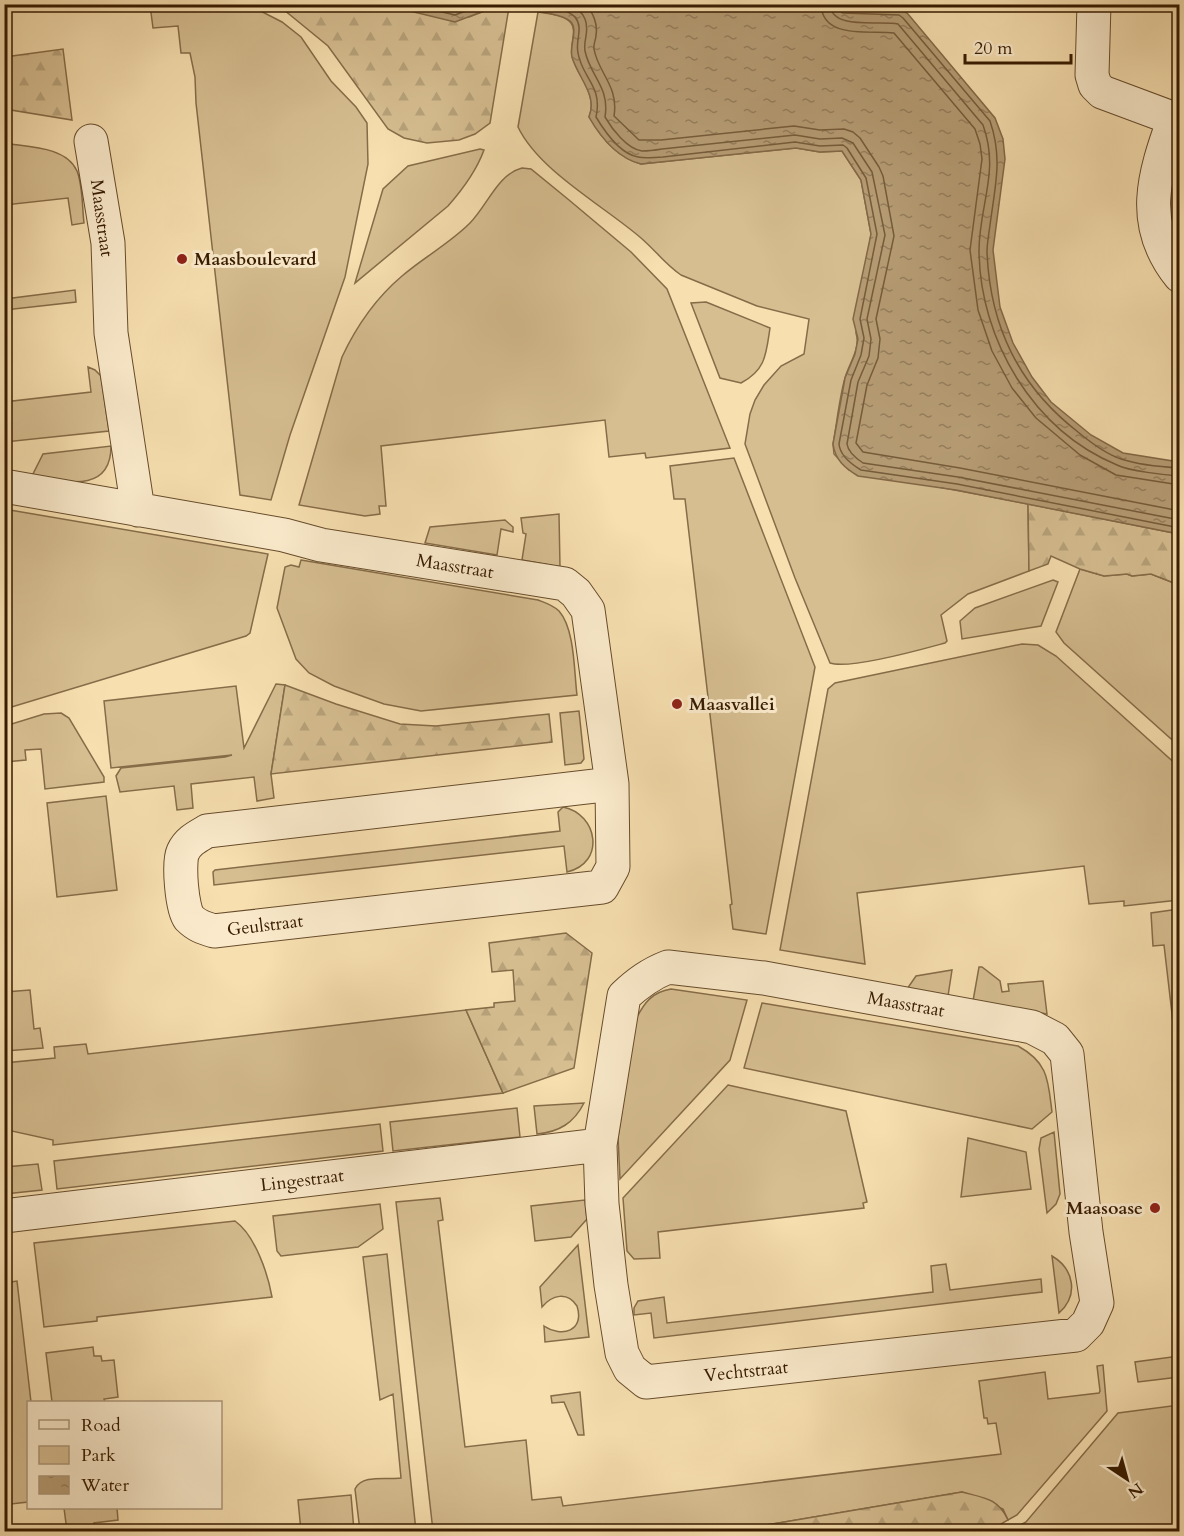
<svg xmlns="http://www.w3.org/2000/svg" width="1184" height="1536" font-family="Cardo,serif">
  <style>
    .green { fill: #d6be91; stroke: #866c48; stroke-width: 1.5 }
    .forest { fill: url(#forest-firs); stroke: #866c48; stroke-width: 1.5 }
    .water { fill: url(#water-ripples); stroke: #836846; stroke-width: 1.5 }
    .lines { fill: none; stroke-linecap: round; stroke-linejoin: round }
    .shore { stroke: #765c3a; stroke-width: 1.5 }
    .minor-casing { stroke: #674c2c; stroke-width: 35 }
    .minor { stroke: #faeacb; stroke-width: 33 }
    .poi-dot { fill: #8f2418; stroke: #faeacb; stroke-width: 2 }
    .labels { text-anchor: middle; stroke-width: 6; stroke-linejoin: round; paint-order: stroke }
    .street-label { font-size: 18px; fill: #371b00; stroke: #faeacb }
    .poi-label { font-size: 18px; font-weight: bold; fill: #371b00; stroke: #faeacb; text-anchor: start }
  </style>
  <defs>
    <pattern id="forest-firs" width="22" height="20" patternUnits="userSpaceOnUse" patternTransform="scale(1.5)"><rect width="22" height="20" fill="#d6be91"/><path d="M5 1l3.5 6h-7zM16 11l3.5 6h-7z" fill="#b8a37b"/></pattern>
    <pattern id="water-ripples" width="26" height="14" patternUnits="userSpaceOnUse" patternTransform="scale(1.5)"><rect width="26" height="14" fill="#b69c74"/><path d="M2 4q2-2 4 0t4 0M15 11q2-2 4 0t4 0" fill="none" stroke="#957e5d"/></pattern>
  </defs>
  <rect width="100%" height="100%" fill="#f7dfaf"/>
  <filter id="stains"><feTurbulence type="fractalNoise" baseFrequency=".00333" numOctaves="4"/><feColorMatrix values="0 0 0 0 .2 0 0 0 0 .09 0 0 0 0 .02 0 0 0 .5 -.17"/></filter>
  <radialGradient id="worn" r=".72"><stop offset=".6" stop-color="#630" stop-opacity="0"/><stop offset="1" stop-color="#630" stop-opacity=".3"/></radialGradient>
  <!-- green -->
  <path class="green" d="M150,5h99l33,17 19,15 30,44 25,26 11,16 1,41 -23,113 -55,158 -19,65 -31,-5 -44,-392 -1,-26 -5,-24h-9l-3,-27 -25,2z
    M538,12c10,2 24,2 31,9 10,8 0,24 3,35 6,22 26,38 17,61 12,21 28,41 52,47l155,-16 24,4 22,-1 19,29 10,54 -15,99c5,16 -7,30 -11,45 -6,21 -8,45 -12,66l1,10 15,16 179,34 1,67 -61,23 -27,21 6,26 -2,2c-22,6 -95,27 -115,20l-35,-85 -50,-134 5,-30 5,-14 9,-15 17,-19 23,-12 5,-35 -52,-13 -76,-31c-15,-10 -26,-25 -40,-37 -37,-32 -102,-67 -123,-111z
    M4,143c23,4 62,3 73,28 6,15 5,36 7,52l-12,2 -4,-27 -63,7z
    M480,149l4,1c-8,22 -21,39 -36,56l-93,77 28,-94 25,-23z
    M522,168l9,1 38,31 62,52 36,37 63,159 -84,10 -1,-5 -36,4 -4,-37 -224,26 5,60h-7l1,8 -15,2 -66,-11 43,-148c14,-30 34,-59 60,-81 22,-19 47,-32 68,-53 17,-17 28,-49 52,-55z
    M75,290l1,12 -71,8v-11z
    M706,302l64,26c-4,26 -4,42 -29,55l-21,-5 -29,-75z
    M88,367l7,3 6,6 8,55 -104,11 -1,-40 87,-10z
    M111,446c0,49 -48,35 -79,30l11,-22z
    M734,458l81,209 -49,267 -33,-5 -3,-24 2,-1 -47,-405h-11l-4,-33z
    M4,509l264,45 -18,79 -4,3 -241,73z
    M559,514l1,53 -38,-7 4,-26 -3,-1 -2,-15z
    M505,520l8,7v5l-12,-3 -4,26 -72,-12 5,-16z
    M301,560l237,40c8,3 15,5 21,11 16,18 15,61 18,84l-156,16 -37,-7 -50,-18 -25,-13 -13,-14 -19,-51 8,-41 6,-2 8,2z
    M1080,569l24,7 23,-2 5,2 19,-2 28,11v161l-115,-103 -8,-11z
    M1053,580l5,2 -17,44 -79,13 -2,-18 15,-13z
    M1022,644l16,1 18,11 123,111v133l-55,6v-5l-35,3 -5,-38 -227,27 8,71 -85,-14 48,-261 7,-6z
    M276,684l9,1 -14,89 3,24 -17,3 -3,-24 -63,7 2,24 -16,2 -3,-24 -54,6 -4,-16 5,-8 104,-11 7,-2 -121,13 -7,-67 132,-15 8,62z
    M579,711l5,48 -3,4 -16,2 -5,-52z
    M61,713l8,5 35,59v5l-59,7 -4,-40 -16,1 1,10 -21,2v-36l39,-12z
    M106,796l11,94 -60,7 -10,-94z
    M563,807c35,7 43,56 4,65l-3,-26 -350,39 -1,-13 2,-2 345,-39 -2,-19z
    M1179,909h1l-1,165 -15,-129 -11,1 -2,-33z
    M979,967h3l18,14 2,11 7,-1 -1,-7 35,-3 4,33 -74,-13z
    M952,970l-4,26 -41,-7 9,-13z
    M671,989l76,11 -17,60 -110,119 -2,-42 18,-118c8,-16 16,-27 35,-30z
    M30,990l4,39 6,-1 3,20 -38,3v-59z
    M762,1003l256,43c31,17 30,35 34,66l-20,17 -288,-61z
    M466,1010l37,83 -450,52v-5l-46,-10 -3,-29v-38l51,-5 -1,-11 32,-3 2,10z
    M728,1085l118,26 21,91 -4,1 1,5 -206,24 2,26 -26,1 -7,-8 -4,-53z
    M584,1103c-10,20 -25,29 -47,31l-3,-28z
    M517,1108l3,29 -127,14 -3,-29z
    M380,1124l3,27 -326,38 -3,-28z
    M1054,1132l6,62 -4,10 -9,9 -8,-64 2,-11z
    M968,1138l58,14 5,37 -70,8z
    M38,1164l4,26 -37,4v-27z
    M440,1198l3,22 -5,1 27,226 61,-7 6,60 29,-3 2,9 438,-52 -5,-31 -8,1 -1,-6h-3l-5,-37 66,-9 3,27 51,-6 1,-2 -3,-25 6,-1 4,46 -90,104 -9,5 -5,-11 -41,-17 -231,39h-298l-37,-329z
    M585,1200l2,19 -16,18 -36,4 -4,-35z
    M380,1204l3,25 -25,18 -77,9 -4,-5 -4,-35z
    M235,1221c20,14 33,53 37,76l-175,20v4l-53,6 -10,-84z
    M578,1245l11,92 -44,5 -1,-16c18,12 41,5 33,-20 -10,-15 -25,-11 -35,1l-2,-20z
    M387,1254l29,277h-56l-5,-42c7,-15 32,-9 46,-11l-8,-84 -13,6 -17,-143z
    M1052,1256c22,13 27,39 7,57z
    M946,1264l4,26 91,-11 1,13 -388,46 -3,-25 -17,2v-7l4,-7 26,-4 3,26 266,-31 -2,-26z
    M17,1281l14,121h-3v100l-17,2 -7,-55v-166z
    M93,1347l1,9h7l1,5 12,-1 4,37 -14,2 1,3h-53l-6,-49z
    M1179,1356v21l-41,5 -3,-20z
    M580,1392l4,43h-6l-14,-33 -12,1 -1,-7z
    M1179,1405v126h-170l17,-9 92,-109z
    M351,1495l3,36h-53l-3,-31z
    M64,1508h53l1,12 -24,3 1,8h-28z"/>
  <!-- forest -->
  <path class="forest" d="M278,5h107l84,12 31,-12 9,2 -19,116 -15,11 -16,6 -32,3 -23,-5 -16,-9 -60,-83z
    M63,49l9,71 -67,-11v-52z
    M1172,160l7,2v52l-10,5z
    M1028,504l151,30v51l-28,-11 -19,2 -5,-2 -23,2 -24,-7 -29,-13 -3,8 -19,7z
    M285,685l51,19 64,20 36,2 113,-12 3,28 -281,32z
    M566,933l26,20 -18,115 -71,25 -37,-83 28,-3v-4l21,-2 -2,-31 -21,2 -3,-29z
    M962,1492c22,6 36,6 46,28l-21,12 -256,-1z"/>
  <!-- water -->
  <path class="water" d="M792,4l109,5 7,5 87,104 8,21 2,20 -12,91 7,57 13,36 19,34 19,25 40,33 32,18 56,9v72l-223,-44 -98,-14c-13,-8 -23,-16 -25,-32l12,-66 10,-24 3,-15 -5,-20 18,-85 -10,-54 -19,-29 -22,1 -24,-4 -155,16c-24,-6 -40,-26 -52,-47 9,-22 -11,-39 -17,-60 -3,-12 7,-28 -2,-36 -10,-9 -53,-12 -68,-16z
    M385,5l115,-1v1l-45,17z"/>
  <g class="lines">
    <!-- shore -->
    <path class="shore" d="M408,4l47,11 29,-11
      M531,4c13,3 34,3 44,13 9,11 0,23 3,36 4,25 25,33 18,64 9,15 24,37 42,40 8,2 17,0 25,0l132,-15 25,4 23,-1 4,3 19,30 11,56 -17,85 4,19 -3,17 -10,25 -12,64c1,12 12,20 22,26l96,14 223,44
      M568,4c7,3 14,7 17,15 5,12 -2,21 0,32 5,25 25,36 20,66 7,12 22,32 37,34 6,0 14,-1 20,-2l133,-14 25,4 22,-1 11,5 19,29 13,63 -18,84 4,20 -2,17 -11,26 -11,62c1,8 10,15 16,19l95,14 222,43
      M585,4c8,8 13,20 11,31 0,5 -3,9 -2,14 4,24 25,37 20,67l25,24h22l133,-14 26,4 24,-1 9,3 7,6 19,29 4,9 11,60 -18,83 4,20 -2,19 -11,27 -11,58 7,9 97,16 220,43
      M821,4c1,36 49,26 73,29l81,96 5,15 2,15 -12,91 8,60 14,41 20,37 24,30 44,37 36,20 64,10
      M830,4c1,27 50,16 68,20l85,101c17,47 -4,80 -4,126 1,89 54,179 138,214 12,6 48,10 63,11
      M837,4l1,6 5,3 56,2 4,3 87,103c13,38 5,65 0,104 -1,8 -3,18 -3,27 3,75 32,134 91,180 12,10 28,22 43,27 15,5 42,8 59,9"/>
    <!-- minor casing -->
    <g class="minor-casing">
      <path id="minor" d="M1094,4l-2,71 3,10 7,7 78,29
        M1174,119c-20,56 -36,105 6,157
        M91,141l17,102 3,90 27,177
        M4,486l280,49 37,10 244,39 11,9 12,17 24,174 1,83 -11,20 -388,44c-10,-3 -17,-5 -25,-13 -7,-9 -11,-55 -6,-66 5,-11 14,-15 24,-21l405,-47
        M668,967l96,11 268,49 23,12 12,15 19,178 11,71 -9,20 -12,12 -430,47 -16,-13 -8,-16 -11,-68 -9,-81 -2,-59 24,-149c14,-13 26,-22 44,-29z
        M4,1216l596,-71"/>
    </g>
    <!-- minor -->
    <use href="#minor" class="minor"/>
  </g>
  <!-- markers -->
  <g class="poi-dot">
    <circle cx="182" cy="259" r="6"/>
    <circle cx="677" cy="704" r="6"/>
    <circle cx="1155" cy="1208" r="6"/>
  </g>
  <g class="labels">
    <!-- street labels -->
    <g class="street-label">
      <text transform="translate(102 218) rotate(82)" y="6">Maasstraat</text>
      <text transform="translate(455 566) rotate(9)" y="6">Maasstraat</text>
      <text transform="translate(265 925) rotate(-7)" y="6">Geulstraat</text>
      <text transform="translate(906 1004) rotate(10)" y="6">Maasstraat</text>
      <text transform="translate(302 1180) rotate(-7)" y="6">Lingestraat</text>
      <text transform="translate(746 1371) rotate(-6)" y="6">Vechtstraat</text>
    </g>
    <!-- poi labels -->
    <g class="poi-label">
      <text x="194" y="265">Maasboulevard</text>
      <text x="689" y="710">Maasvallei</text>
      <text x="1143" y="1214" text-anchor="end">Maasoase</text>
    </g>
  </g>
  <!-- margin -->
  <rect width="1184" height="1536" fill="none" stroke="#f7dfaf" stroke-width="24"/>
  <rect x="6" y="6" width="1172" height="1524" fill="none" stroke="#371b00" stroke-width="3"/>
  <rect x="12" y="12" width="1160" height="1512" fill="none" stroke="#371b00" stroke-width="1.5"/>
  <!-- legend -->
  <rect x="27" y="1401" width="195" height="108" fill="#faeacb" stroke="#ac977a" stroke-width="1.5"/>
  <rect x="39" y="1420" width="30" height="9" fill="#faeacb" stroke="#ac977a" stroke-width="1.5"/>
  <text x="81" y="1431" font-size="18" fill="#371b00">Road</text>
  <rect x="39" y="1446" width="30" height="18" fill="#d6be91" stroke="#ac977a" stroke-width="1.5"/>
  <text x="81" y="1461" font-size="18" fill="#371b00">Park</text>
  <rect x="39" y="1476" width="30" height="18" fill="url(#water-ripples)" stroke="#ac977a" stroke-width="1.5"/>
  <text x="81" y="1491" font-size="18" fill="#371b00">Water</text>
  <!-- north arrow -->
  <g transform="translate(1127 1479) rotate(144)" stroke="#faeacb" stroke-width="4.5" paint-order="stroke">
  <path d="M0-4.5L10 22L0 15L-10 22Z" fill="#371b00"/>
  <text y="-9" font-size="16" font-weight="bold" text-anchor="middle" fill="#371b00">N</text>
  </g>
  <!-- scale -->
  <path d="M965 54v9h106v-9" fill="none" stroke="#371b00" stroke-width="3"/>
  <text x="974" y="54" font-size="18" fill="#371b00" stroke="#faeacb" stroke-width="4.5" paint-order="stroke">20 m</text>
  <rect width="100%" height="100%" filter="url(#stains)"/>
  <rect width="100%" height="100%" fill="url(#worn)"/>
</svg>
